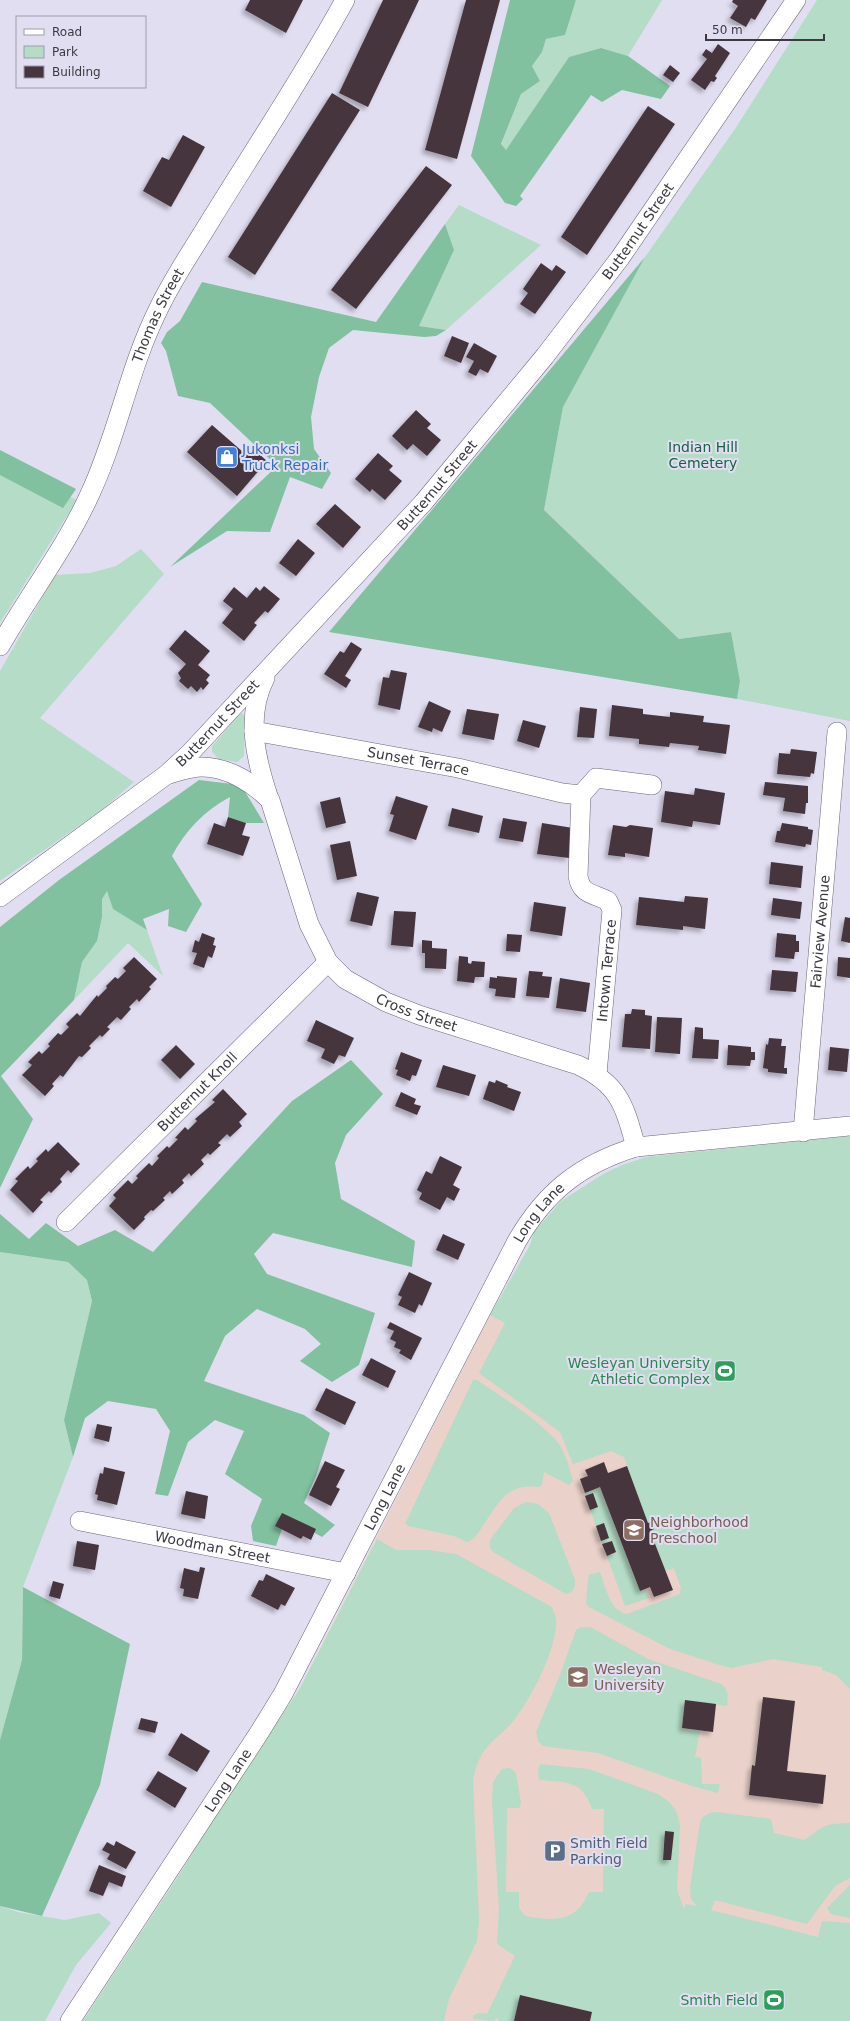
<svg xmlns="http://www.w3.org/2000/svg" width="850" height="2021" font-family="'DejaVu Sans',sans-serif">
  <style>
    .education { fill: #ead1ca }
    .green { fill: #b4dcc6 }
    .forest { fill: #81c19f }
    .building { fill: #46353e; filter: url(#shadow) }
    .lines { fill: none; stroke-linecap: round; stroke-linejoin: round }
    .street-casing { stroke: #6a6779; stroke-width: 20 }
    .street { stroke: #fff; stroke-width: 19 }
    .labels { text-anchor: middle; stroke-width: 4; stroke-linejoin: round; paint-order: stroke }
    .street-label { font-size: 14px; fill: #3b3941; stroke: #e1def2 }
    .park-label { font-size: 14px; fill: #176243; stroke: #e1def2 }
    .shop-label { font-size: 14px; fill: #366cbe; stroke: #e1def2; text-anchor: start }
    .leisure-label { font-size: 14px; fill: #27864d; stroke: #e1def2; text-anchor: end }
    .education-label { font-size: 14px; fill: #785e54; stroke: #e1def2; text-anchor: start }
    .service-label { font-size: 14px; fill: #4e5e75; stroke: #e1def2; text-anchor: start }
  </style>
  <defs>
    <filter id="shadow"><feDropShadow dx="-3.5" dy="3.5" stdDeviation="2" flood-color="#0004"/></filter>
  </defs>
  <rect width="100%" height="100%" fill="#e1def2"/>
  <!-- education -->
  <path class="education" d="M490,1315l15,8 345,341v281l-164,-41 -28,117h-575l98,-149 57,-92 61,-90z"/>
  <!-- green -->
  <path class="green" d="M576,0h86l-34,56 -27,-8 -32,9 -63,93 -5,-5 20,-51 19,-13 -8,-15 10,-14 4,-13 19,-4z
    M817,0h33v721l-113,-22 3,-18 -9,-49 -52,7 -135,-129 19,-103 82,-150 90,-128z
    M459,205l82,40 -95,85 -27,-4 35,-76 -9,-26z
    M0,465l77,35 -77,123z
    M141,549l23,25 -124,144 94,64 -31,27 -103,72v-210l55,-96 35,-2 26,-7z
    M240,714h3l2,4 -1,38 -7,6 -18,-3 -7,-7v-6z
    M107,890l6,19 34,21 16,46 -35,-33 -54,57 8,-38 15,-21 5,-24v-18z
    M850,1136v553l-14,-14 -14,-5v-3l-49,-8 -42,9 -8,-2 -53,-17 -81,-42 -3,-4 2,-24 1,-4 11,-3c6,15 9,39 27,42l53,-20 1,-6 -7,-20 -9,3 -15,-40 3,-2 -2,-7 -3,1 -24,-66 -13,-6 -38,13 -13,-32 -81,-59 26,-50 -15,-8 40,-70 4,-13 27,-31 42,-27 19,-9 24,-8z
    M0,1252l68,10 19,18 5,21 -28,119 9,37 -50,130 -1,73 -22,80z
    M473,1380h4c26,18 56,36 78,59 10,11 14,28 18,42l-4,4 -25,-13 -2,13 -3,2c-33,-4 -40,15 -57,40 -4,6 -7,12 -15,15l-13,-6 -45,-10 -4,-2z
    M600,1487l40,104 5,-2 4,9 -24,8 -40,-110v-3z
    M526,1502l12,2 11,9 26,67v5l-3,7 -6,2 -73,-42 -3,-4v-8l24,-32z
    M377,1539l19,11h32l28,4 96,53c1,4 3,8 4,12 2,28 -25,80 -42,101 -9,12 -24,21 -32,34 -5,8 -7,17 -9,26l6,140 -2,21 -28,58 -5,22h-361l98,-149 57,-92 61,-90z
    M581,1627h9l58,32 73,25c8,6 7,12 6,22l-41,-6 -4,28 18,3 -5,26 6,1 1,26h18l-2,9 -26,-7 -94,-33 -55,-7 -5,-5 -2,-9 24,-57 16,-45z
    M540,1764l49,5 69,25 10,7 8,9 4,15 -3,65 7,19 2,-5 11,2 -6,-7 -1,-11 10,-65c2,-8 9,-10 16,-11l55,7 3,14 30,7c22,-15 19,-16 46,-17v55l-15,8 -28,38 -92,-24 -4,10 107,27 4,-16 28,2v98h-260l2,-9 -71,-17 -7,26h-15l-2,-3 -4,3 -20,-2v-3l5,-3 9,1 28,-58 -18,-12 2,-36 -7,-106 1,-20 9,-13 8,-1 6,5 5,30 -2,5h-12l-1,84h13v16l6,8c29,5 51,7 64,-24h14l1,-83h-12c-10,-29 -25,-27 -53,-29l-1,-10z
    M850,1885v33l-19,-4 -4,-6z
    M0,1906l18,6 47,8 34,-7 12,10 -35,42 -31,56h-45z"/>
  <!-- forest -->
  <path class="forest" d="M510,0h66l-11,35 -19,4 -4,13 -10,14 8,15 -19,13 -20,50 5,6 63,-93 32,-9 27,8 42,30 -9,13 -39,-9 -20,12 -11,-7 -71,101 3,3 -7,7 -11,-3 -34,-47z
    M445,224l9,26 -35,76 27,4 -10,6 -12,1 -71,-7 -24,18 -10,29 -8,40 3,32 17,24 -9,16 -32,-12 -20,55 -43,-1 -57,36 107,-101 -67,-63 -32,-7 -12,-45 -5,-8 6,-11 13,-11 22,-39 174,40z
    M645,257l-82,150 -19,103 135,129 52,-7 9,49 -3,18 -408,-67z
    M0,450l76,39 -13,19 -63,-33z
    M199,780l42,5 23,38h-18l-18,-6 2,-20c-25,13 -45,34 -58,59l30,48 -16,28 -18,-6 1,-17 -26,10 4,11 -34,-21 -6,-18 -5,8v18l-5,24 -15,21 -8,38 -73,76 32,43 -33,69v-261l59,-47z
    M351,1060l32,34 -37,41 -11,28 6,36 74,42 -3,26 -139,-34 -19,21 13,20 108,39 -16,52 -27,17 -32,-21 21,-17 -16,-15 -48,-20 -32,27 -21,45 100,34 26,18 -14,43 -12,27 31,22 -13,12 -36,-20 -10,29 -23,-5 -2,-15 11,-27 -37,-25 19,-43 -29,-11 -27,22 -20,54 -13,-2 15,-63 -14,-22 -48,-8 -23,17 -12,39 -9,-37 28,-119 -5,-21 -19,-18 -68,-10v-38l29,25 17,-16 32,23 37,-16 38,22 139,-151z
    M23,1587l107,57 -30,141 -58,131 -42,-10v-166l22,-80z"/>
  <!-- building -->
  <path class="building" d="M250,0h53l-17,33 -41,-23z
    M383,0h36l-51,107 -29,-14z
    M466,0h34l-43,159 -32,-9z
    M733,0h34l-12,20 -4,-2 -5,9 -16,-9 8,-12 -6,-4z
    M718,44l12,9 -15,23 2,2 -3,4 -3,-1 -6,9 -14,-10 16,-21 -5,-4 4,-6 6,4z
    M670,65l10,8 -7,9 -10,-7z
    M332,93l28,17 -105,165 -27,-18z
    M648,106l27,18 -88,131 -26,-18z
    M183,135l22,12 -34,60 -28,-16 19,-34 7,3z
    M426,166l26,19 -96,124 -25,-19z
    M541,263l11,8 4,-6 10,7 -31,42 -15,-10 8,-11 -5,-4z
    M452,336l17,7 -8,20 -17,-7z
    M474,343l23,13 -9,17 -8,-4 -4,7 -8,-4 6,-11 -8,-4z
    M416,410l15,14 -4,4 14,12 -14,16 -14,-12 -6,6 -15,-14z
    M212,425l31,27 7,-6 17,15 -30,35 -50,-44z
    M378,453l15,13 -4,4 13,11 -17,19 -13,-11 -2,3 -15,-13z
    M335,504l26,23 -18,21 -27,-24z
    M298,539l17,14 -19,23 -17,-13z
    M264,586l16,13 -12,14 -3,-2 -11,12 3,2 -13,16 -22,-18 11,-14 -10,-8 11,-14 13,11 9,-11 4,4z
    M185,630l25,21 -12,14 12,10 -4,5 3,3 -6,7 -2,-3 -4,5 -6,-6 -3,3 -9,-8 2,-3 -3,-5 8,-9 -17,-15z
    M351,642l11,7 -17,27 6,4 -5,8 -22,-14 16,-23 4,2z
    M391,670l16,3 -7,37 -22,-5 5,-28 6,1z
    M429,701l22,10 -9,21 -9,-4 -1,4 -14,-5z
    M612,705l31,4v5l27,3v-5l34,4 -1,6 27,3 -4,29 -28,-4 1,-4 -29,-3 -1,4 -30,-3v-5l-30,-3z
    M580,707l17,2 -3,29 -17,-1z
    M467,709l32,5 -5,26 -32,-6z
    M523,720l23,6 -7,22 -22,-7z
    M791,749l26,3 -3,22 -3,-1 -1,4 -33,-3 2,-21 11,1z
    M765,782l43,4v17h-2l-1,11 -22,-3 2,-13 -22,-3z
    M695,788l30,5 -5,32 -27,-4 -1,6 -31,-5 4,-31 29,4z
    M396,796l32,10 -12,34 -27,-9 5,-16 -4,-1z
    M340,797l6,26 -20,5 -6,-26z
    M452,808l31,8 -4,17 -31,-7z
    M228,817l18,6 -4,12 8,2 -7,19 -36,-12 7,-21 11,4z
    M503,818l24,4 -4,20 -24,-4z
    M542,823l31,5 -4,30 -32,-4z
    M782,823l26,4v2l5,1 -2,15 -5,-1 -1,3 -30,-5 2,-11h3z
    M613,825l13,2 4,-2 23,3 -4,29 -24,-4v4l-17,-2z
    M350,841l7,35 -20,4 -7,-35z
    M771,862l32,4 -2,22 -32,-4z
    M357,892l22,5 -7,29 -22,-5z
    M685,896l23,2 -3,31 -22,-3v4l-47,-5 3,-28 45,5z
    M773,898l29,4 -2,17 -29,-4z
    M534,902l32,5 -4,29 -32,-5z
    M394,911l22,1 -3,35 -22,-2z
    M845,917l5,1v25l-9,-2z
    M202,933l13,5 -2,7 3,1 -4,12 -4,-2 -4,12 -11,-4 4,-11 -5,-1 3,-12 4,2z
    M777,933l19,2v6h3v11h-4l-1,7 -19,-2z
    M507,934l15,1 -2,17 -14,-1z
    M422,940l10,1v7l15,1 -1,20 -21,-1v-15h-3z
    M459,956l9,1v6l3,1 1,-3 13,1 -1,15h-9l-1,6 -17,-2z
    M134,957l23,22 -8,8 2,2 -12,13 -2,-3 -8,8 2,2 -10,11 -4,-3 -10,10 3,2 -8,8 -2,-2 -11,11 2,2 -9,9 -3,-1 -16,21 -3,-2 -8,9 2,2 -9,10 -23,-21 10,-10 -4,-3 11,-11 3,3 8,-8 -2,-2 10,-11 3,2 8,-8 -3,-3 11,-11 3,3 17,-21 1,2 9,-9 -1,-2 9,-9 3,2 8,-8 -3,-3z
    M838,957l12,1v20l-13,-2z
    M772,970l26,2 -2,20 -26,-2z
    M529,971l14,1 -1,4 10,1 -3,21 -23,-2z
    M497,976l20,2 -2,20 -20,-2 1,-7 -7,-1 1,-11 7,1z
    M560,978l30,5 -4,29 -30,-4z
    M632,1009l13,1v5l7,1 -2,33 -28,-2 3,-33h6z
    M657,1017l25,1 -2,36 -25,-2z
    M316,1020l38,18 -9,19 -6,-2 -5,9 -13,-6 4,-9 -18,-8z
    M695,1027l8,1v11l16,1 -1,19 -26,-1z
    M769,1038l13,1 -1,7h5l-2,22h3v6l-19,-2v-3l-5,-1 3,-24 2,1z
    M176,1045l19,19 -15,15 -19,-19z
    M728,1045l23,2v5h4v8h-4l-1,6 -23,-1z
    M830,1047l19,2 -2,23 -19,-2z
    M401,1052l21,8 -6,16 -4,-1 -2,6 -14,-6 2,-5 -3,-1z
    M443,1065l33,10 -7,21 -33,-9z
    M496,1080l12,5 -1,2 14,5 -7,19 -31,-12 6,-18 6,2z
    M223,1089l24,25 -8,8 3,4 -12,11 -3,-3 -9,9 3,2 -11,10 -2,-2 -7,7 3,4 -13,12 -2,-3 -7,7 2,3 -12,11 -2,-3 -7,7 2,2 -12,11 -2,-1 -7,7 1,2 -11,11 -25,-24 7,-8 -3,-3 15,-15 4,4 6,-6 -2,-2 13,-13 3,3 7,-8 -2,-2 10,-10 2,2 9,-9 -3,-1 10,-11 3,3 9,-9 -2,-2 20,-17 -3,-2z
    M401,1092l15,7 -2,5 7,2 -4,9 -22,-9z
    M58,1142l22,22 -9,9 -3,-3 -8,9 2,3 -11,11 -2,-2 -9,9 3,2 -10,11 -23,-23 8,-9 -3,-2 13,-13 2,3 8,-8 -2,-2 10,-10 2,3z
    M440,1156l22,11 -9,18 7,4 -6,12 -7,-4 -7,13 -21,-11 3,-6 -5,-3 9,-19 6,3z
    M443,1234l22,10 -7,16 -22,-10z
    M409,1272l23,11 -10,23 -3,-2 -4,9 -17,-8 4,-8 -4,-2z
    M390,1322l32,16 -11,22 -12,-7 2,-3 -7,-3 2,-5 -6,-3 4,-8 -7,-3z
    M371,1358l25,13 -8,17 -26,-13z
    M326,1388l30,14 -11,23 -30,-15z
    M97,1424l15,3 -3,15 -15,-4z
    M325,1461l20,9 -9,17 4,2 -9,17 -22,-11z
    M604,1462l4,11 19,-7 21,57 3,-1 3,7 -4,2 23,59 -19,7 -4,-10 -10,4 -40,-104 -15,6 -5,-14 8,-3 -3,-6z
    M104,1467l21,5 -8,33 -20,-5 1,-5 -3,-1 5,-21 3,1z
    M186,1491l22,5 -3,23 -24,-5z
    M593,1493l5,14 -8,3 -5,-14z
    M282,1513l34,16 -5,11 -8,-4 -2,3 -26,-13z
    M604,1523l5,15 -8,3 -5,-15z
    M77,1541l22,4 -4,25 -22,-4z
    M612,1541l4,11 -9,4 -5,-12z
    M200,1567l5,1 -7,31 -15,-3 1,-7 -4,-1 4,-20 15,4z
    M266,1574l29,14 -10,18 -4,-2 -3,6 -27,-14 8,-16 4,1z
    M53,1581l11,3 -4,15 -11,-3z
    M763,1697l32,4 -8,70 39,4 -3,29 -74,-9 3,-30 3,1z
    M685,1700l31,4 -3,28 -31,-4z
    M141,1718l17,4 -3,11 -17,-4z
    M181,1733l29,18 -13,21 -29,-17z
    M158,1771l29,17 -12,20 -29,-18z
    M665,1831l9,1 -3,28h-8z
    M116,1841l20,11 -10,17 -19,-10 3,-5 -8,-4 5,-8 7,4z
    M99,1865l27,11 -4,11 -13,-5 -6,14 -14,-5z
    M520,1995l72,17 -2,9h-76z"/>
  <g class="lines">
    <!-- street casing -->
    <g class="street-casing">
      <g id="street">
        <path id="s1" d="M0,646c29,-51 66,-99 90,-152 28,-60 39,-126 68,-184 15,-32 36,-62 54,-92 45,-73 92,-143 133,-218"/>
        <path d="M265,678c-20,39 -9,82 4,121"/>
        <path id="s2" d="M254,731l204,37 104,25 19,2"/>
        <path id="s3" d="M169,774c11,-3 21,-7 33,-7 26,0 51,16 68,33l39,124 19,38 17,17 41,23 33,13 159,50c42,20 46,40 58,82"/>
        <path id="s4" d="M0,897l166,-122 24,-22 233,-250 122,-147 75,-98 176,-258"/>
        <path id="s5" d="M597,1074l15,-164 -4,-9c-15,-8 -27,-6 -30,-25l3,-81 15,-17 56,7"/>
        <path id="s6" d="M803,1132l34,-400"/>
        <path id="s7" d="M66,1222l262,-260"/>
        <path id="s8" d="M80,1521l266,52"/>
        <path id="s9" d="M70,2021l189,-288 24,-39 234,-453c29,-50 64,-77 119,-94l214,-21"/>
      </g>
    </g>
    <!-- street -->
    <use href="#street" class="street"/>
  </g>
  <!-- icons -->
  <defs>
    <g id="shop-square" transform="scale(1.15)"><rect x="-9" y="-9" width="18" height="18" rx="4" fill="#3f7fe0" stroke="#e1def2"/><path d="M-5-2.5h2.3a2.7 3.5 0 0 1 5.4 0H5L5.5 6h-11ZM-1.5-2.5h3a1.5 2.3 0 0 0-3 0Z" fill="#fff"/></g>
    <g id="stadium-square" transform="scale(1.15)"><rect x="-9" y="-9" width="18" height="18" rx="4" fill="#2e9e5b" stroke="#e1def2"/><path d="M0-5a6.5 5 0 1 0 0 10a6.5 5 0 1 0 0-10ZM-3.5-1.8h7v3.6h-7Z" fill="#fff"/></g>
    <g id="school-square" transform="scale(1.15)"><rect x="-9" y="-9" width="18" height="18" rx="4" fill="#8d6e63" stroke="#e1def2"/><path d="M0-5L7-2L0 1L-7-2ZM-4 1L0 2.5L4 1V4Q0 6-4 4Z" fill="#fff"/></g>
    <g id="university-square" transform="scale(1.15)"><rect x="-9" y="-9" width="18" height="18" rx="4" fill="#8d6e63" stroke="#e1def2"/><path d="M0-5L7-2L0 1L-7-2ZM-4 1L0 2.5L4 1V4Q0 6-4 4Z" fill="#fff"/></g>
    <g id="parking-square" transform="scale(1.15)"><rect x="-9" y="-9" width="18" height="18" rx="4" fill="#5c6f8a" stroke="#e1def2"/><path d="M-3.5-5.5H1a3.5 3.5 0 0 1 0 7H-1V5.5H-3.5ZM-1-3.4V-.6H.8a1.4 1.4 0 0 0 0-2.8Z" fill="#fff"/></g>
  </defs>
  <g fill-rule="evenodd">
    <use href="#shop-square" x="227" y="457"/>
    <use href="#stadium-square" x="725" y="1371"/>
    <use href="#school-square" x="634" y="1530"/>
    <use href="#university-square" x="578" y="1677"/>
    <use href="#parking-square" x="555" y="1851"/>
    <use href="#stadium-square" x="774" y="2000"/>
  </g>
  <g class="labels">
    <!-- street labels -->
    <g class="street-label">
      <text dy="5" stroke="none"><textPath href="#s4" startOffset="927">Butternut Street</textPath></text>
      <text dy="5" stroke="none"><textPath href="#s1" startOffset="368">Thomas Street</textPath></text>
      <text dy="5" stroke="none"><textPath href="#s4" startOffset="603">Butternut Street</textPath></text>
      <text dy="5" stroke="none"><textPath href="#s4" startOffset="279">Butternut Street</textPath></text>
      <text dy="5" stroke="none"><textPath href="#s2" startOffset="167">Sunset Terrace</textPath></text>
      <text dy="5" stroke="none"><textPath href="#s6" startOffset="201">Fairview Avenue</textPath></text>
      <text dy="5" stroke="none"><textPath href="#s5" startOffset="104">Intown Terrace</textPath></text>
      <text dy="5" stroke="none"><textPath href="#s3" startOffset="387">Cross Street</textPath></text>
      <text dy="5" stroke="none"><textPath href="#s7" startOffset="185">Butternut Knoll</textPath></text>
      <text dy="5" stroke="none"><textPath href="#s9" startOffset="936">Long Lane</textPath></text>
      <text dy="5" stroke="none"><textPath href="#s9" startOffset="612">Long Lane</textPath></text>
      <text dy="5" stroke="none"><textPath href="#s8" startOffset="135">Woodman Street</textPath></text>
      <text dy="5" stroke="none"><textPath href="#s9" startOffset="288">Long Lane</textPath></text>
    </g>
    <!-- park labels -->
    <g class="park-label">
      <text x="703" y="452">Indian Hill<tspan x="703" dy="16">Cemetery</tspan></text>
    </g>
    <!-- shop labels -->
    <g class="shop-label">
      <text x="242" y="454">Jukonksi<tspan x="242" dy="16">Truck Repair</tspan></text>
    </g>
    <!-- leisure labels -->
    <g class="leisure-label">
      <text x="710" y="1368">Wesleyan University<tspan x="710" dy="16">Athletic Complex</tspan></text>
      <text x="758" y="2005">Smith Field</text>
    </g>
    <!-- education labels -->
    <g class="education-label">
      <text x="650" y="1527">Neighborhood<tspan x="650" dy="16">Preschool</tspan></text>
      <text x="594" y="1674">Wesleyan<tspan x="594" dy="16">University</tspan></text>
    </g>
    <!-- service labels -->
    <g class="service-label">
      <text x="570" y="1848">Smith Field<tspan x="570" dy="16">Parking</tspan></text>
    </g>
  </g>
  <!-- legend -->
  <rect x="16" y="16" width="130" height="72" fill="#e1def2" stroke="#9f9cab"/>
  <rect x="24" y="29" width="20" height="6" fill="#ffffff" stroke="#9f9cab"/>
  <text x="52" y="36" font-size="12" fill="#3b3941">Road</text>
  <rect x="24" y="46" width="20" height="12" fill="#b4dcc6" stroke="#9f9cab"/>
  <text x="52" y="56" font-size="12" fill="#3b3941">Park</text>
  <rect x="24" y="66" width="20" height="12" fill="#46353e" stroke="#9f9cab"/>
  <text x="52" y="76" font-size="12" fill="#3b3941">Building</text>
  <!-- scale -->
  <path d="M706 34v6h118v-6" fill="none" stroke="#3b3941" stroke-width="2"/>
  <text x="712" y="34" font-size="12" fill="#3b3941" stroke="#e1def2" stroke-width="3" paint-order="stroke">50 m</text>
</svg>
